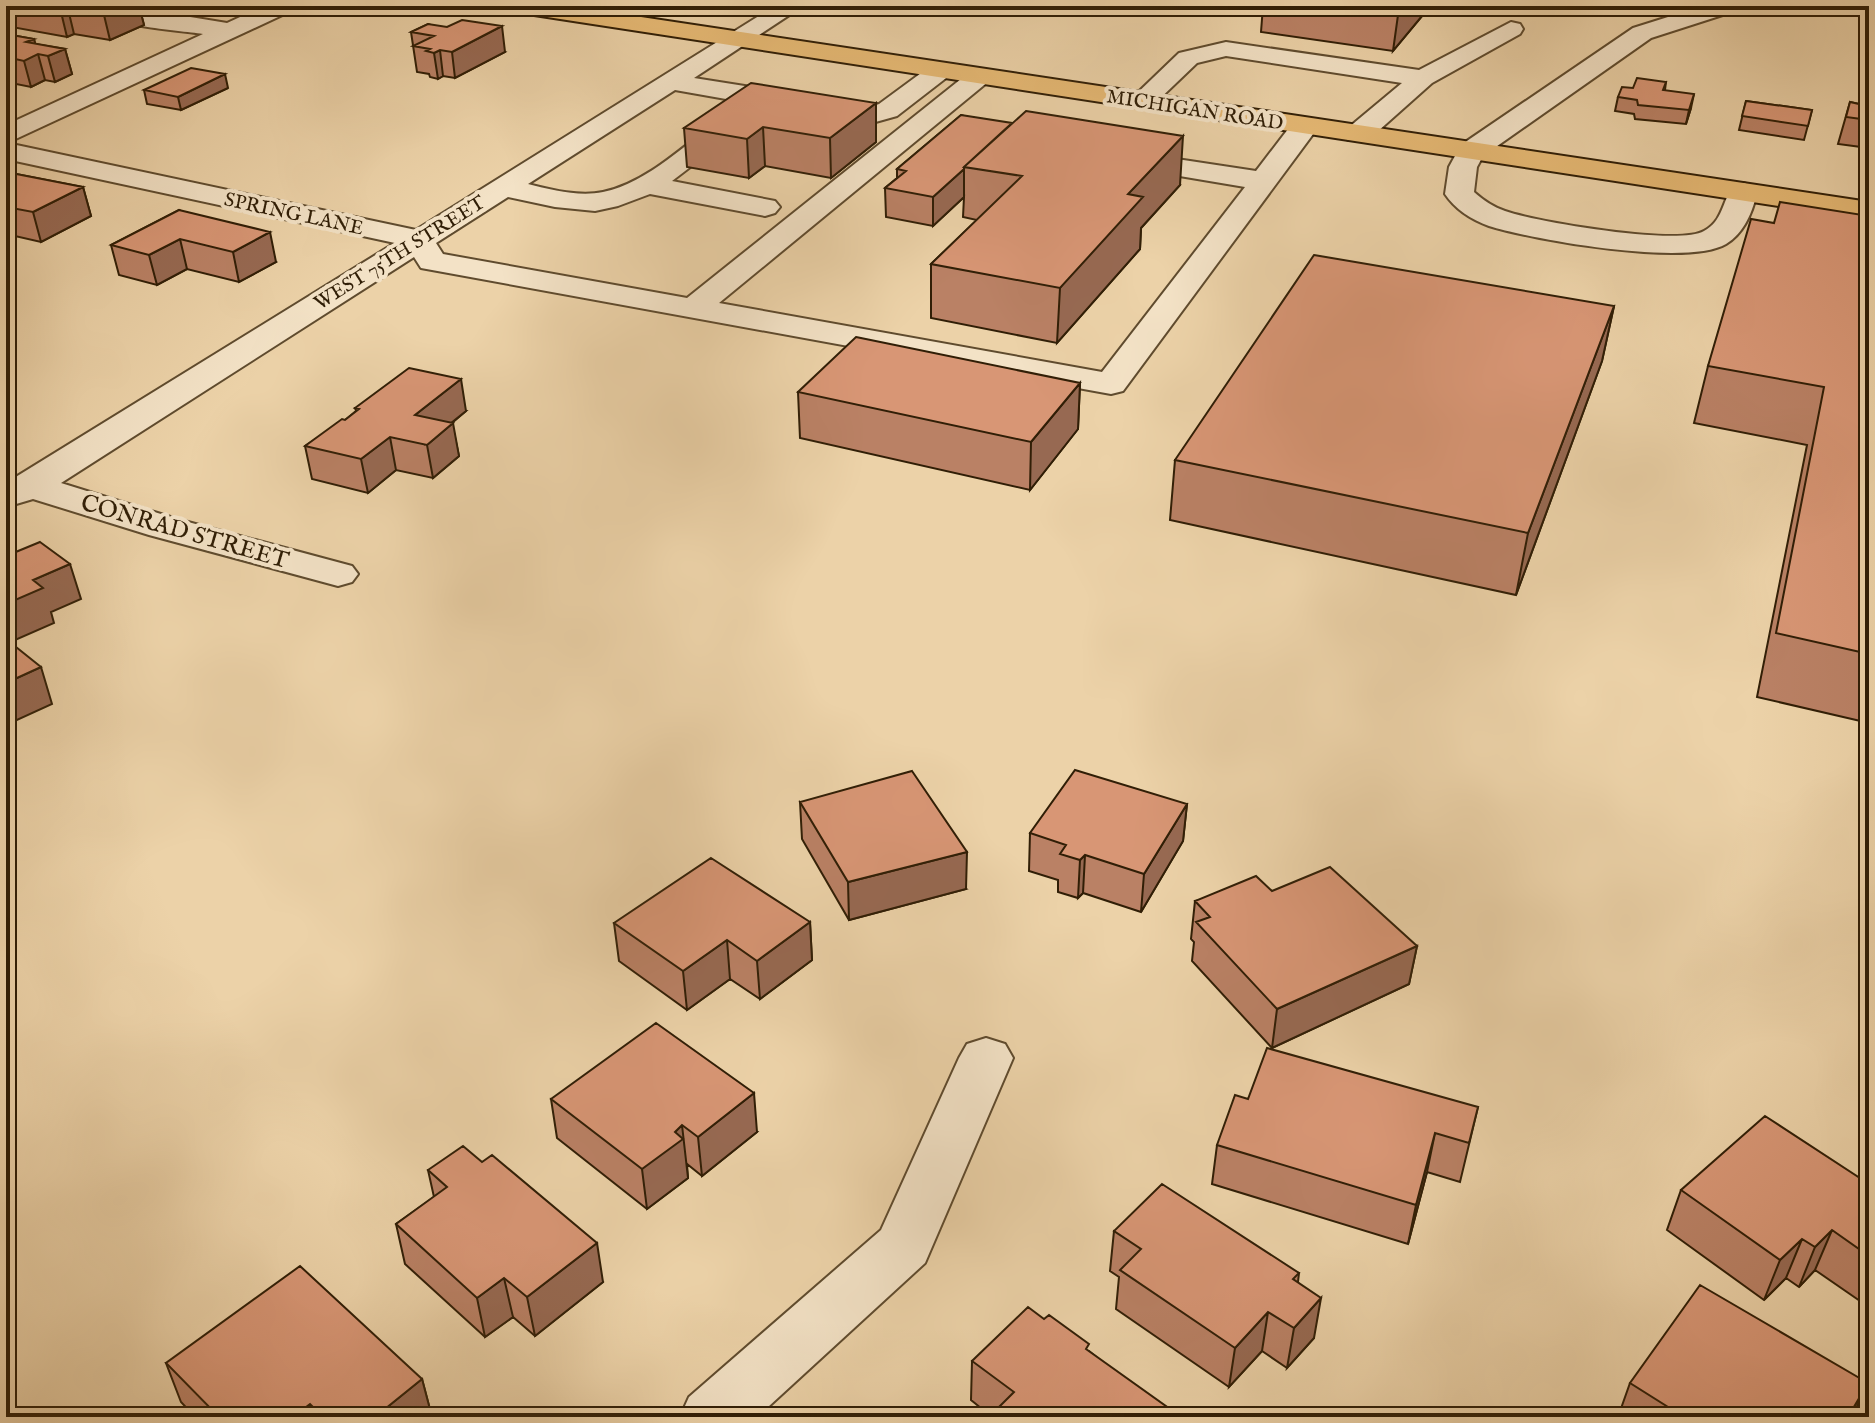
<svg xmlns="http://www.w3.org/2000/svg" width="1875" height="1423" font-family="'IM FELL English',serif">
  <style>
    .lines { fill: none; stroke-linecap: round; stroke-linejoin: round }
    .minor-casing { stroke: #5f4b2e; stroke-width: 4 }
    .major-casing { stroke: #301e06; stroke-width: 4 }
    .minor { fill: #f3e2c6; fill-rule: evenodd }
    .major { fill: #e6b974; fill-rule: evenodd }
    .wall { fill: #ba8165; stroke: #301e06; stroke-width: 2 }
    .shaded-wall { fill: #976952; stroke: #301e06; stroke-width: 2 }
    .building { fill: #d89675; stroke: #301e06; stroke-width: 2 }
    .labels { text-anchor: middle; stroke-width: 8; stroke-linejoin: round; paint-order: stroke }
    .far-street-label { font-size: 20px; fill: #301e06; stroke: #f3e2c6 }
    .street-label { font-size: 24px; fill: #301e06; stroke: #f3e2c6 }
  </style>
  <rect width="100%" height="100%" fill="#ecd2a8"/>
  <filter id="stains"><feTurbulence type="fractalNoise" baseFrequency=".0025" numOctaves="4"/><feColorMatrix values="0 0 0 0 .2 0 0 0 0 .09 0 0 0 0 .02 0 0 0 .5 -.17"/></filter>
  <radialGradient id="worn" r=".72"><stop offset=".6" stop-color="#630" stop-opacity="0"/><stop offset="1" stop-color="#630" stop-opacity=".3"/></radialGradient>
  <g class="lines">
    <!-- minor casing -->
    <g class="minor-casing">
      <path id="minor" d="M89,6h34l104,17 37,-17h31l-4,5 -284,132 409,87 359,-224h28l-109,72 57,9 16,7 104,13 8,-3 53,-39h18l4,5 -4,5 -53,41 -25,7 -112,-13 -17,-8 -68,-12 -147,94c24,6 51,13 75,8 45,-9 86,-51 123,-78h18l4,6 -4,6 -72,55 103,20 5,6 -5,6 -10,3 -115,-22 -32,12 -23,5 -40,-4 -47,-10 -72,46 7,11 244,44 284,-227h18l4,5 -4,5 -270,222 383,69 143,-185 -131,-22 -4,-6 4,-6 10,-2 132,20 39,-51h20l4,6 -196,265 -12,3 -679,-124 -11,-2 -7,-11 -353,226 116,36 175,47 6,8 -6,8 -14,4 -189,-51 -116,-36 -27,8v-24l389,-240 -389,-84v-34l197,-91c-26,-4 -99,-8 -114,-28z
        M1703,6h36l-4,5 -84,27 -168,118 -6,11 -3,25c9,8 19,15 31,19 31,11 173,35 199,20 19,-10 18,-29 29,-45l10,-3 10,3 4,6c-4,19 -13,41 -31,52 -39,23 -192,-4 -237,-18 -17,-6 -34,-17 -44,-32l4,-27 12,-22 172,-117z
        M1511,22l9,2 3,5 -3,5 -88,49 -64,57h-20l-4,-6 4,-6 54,-45 -176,-27 -29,7 -46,44h-18l-4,-6 50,-48 47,-11 193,28z
        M986,1038l19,6 8,14 -88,205 -168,154h-77l9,-20 192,-167 78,-172 8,-14z"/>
    </g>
    <!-- major casing -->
    <g class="major-casing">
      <path id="major" d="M509,6h59l1301,196v18l-1348,-207 -8,-2z"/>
    </g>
    <!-- minor -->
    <use href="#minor" class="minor"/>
    <!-- major -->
    <use href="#major" class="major"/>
  </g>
  <!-- wall -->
  <path class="wall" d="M6,6h133l5,19 -34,15 -36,-6 -7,3 -61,-11z
    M163,6h30l-8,4z
    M937,6h24l-3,3z
    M1263,6h160l-1,10 -29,35 -132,-19z
    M428,24l77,28 -50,26 -12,-2 -5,3 -8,-2 -1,-3 -12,-2 -6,-40z
    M6,34l28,5 1,5 30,5 7,25 -17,8 -10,-2 -14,7 -25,-5z
    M1666,82l-1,8 26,18 -5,16 -51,-5 -1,-5 -19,-3 3,-14 15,-9z
    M228,88l-47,22 -34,-6 -3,-14z
    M1869,96v52l-31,-4 12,-42 9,2z
    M1746,101l66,9 -8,30 -65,-10z
    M876,103v39l-45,36 -66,-12 -16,12 -62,-11 -3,-39z
    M961,115l219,70 -39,43 -1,21 -83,94 -126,-25v-54l46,-44 -14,-3 1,-20 -31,29 -47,-9 -1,-29 12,-10v-9z
    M6,172l77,15 8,29 -50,26 -35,-8z
    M179,210l97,52 -37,20 -52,-13 -30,16 -38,-10 -8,-30z
    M1869,216v507l-112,-26 50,-252 -113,-22 14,-57 66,-143z
    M1614,306l-12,55 -86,234 -346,-75 5,-60z
    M1080,383l-2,46 -48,61 -230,-52 -2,-46z
    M355,408l111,3 -14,12 7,33 -26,22 -37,-8 -28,23 -56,-14 -7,-33 40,-26 11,-9z
    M800,802l166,87 -117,31 -47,-81z
    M1187,804l-4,37 -42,71 -58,-19 -5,5 -20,-6v-12l-29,-9 1,-38z
    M1272,891l145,55 -8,38 -137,64 -80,-87 2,-19 -3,-3 4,-38z
    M810,922l2,38 -52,39 -30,-20 -43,31 -68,-49 -5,-38z
    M551,1099l206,33 -55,44 -15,-12 1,14 -41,31 -90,-71z
    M1248,1099l230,8 -18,75 -33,-10 -19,72 -196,-60 5,-39z
    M482,1162l121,120 -68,54 -22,-19 -28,20 -80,-73 -9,-40 38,-27 -6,-27z
    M1869,1184v108l-9,9 -45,-31 -16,17 -13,-9 -22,22 -97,-70 14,-40z
    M1114,1231l185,42 -1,9 16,56 -27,30 -25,-17 -33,36 -113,-78 3,-32 -9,-6z
    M1089,1351l80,66h-177l-21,-17 1,-39z
    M166,1363l256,16 10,38h-237l-14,-15z
    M1630,1383h238l-16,34h-234z"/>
  <!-- shaded-wall -->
  <path class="shaded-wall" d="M125,6h14l5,19 -34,15 -6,-25z
    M1406,6h17l-1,10 -29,35 5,-36z
    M68,9l6,25 -7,3 -6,-25z
    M502,26l3,26 -50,26 -3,-26z
    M34,39l11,41 -14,7 -7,-26 2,-19z
    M65,49l7,25 -17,8 -7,-26z
    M440,50l3,26 -5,3 -4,-26z
    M225,74l3,14 -47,22 -3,-13z
    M1694,94l-3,14 -5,16 3,-14z
    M876,103v39l-45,36 -1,-40z
    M763,127l2,39 -16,12 -2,-39z
    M1183,136l-3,49 -39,43 -1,21 -83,94 3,-55 68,-94z
    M964,169v28l-31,29v-29z
    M83,187l8,29 -50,26 -8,-30z
    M270,232l6,30 -37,20 -6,-30z
    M180,239l7,30 -30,16 -8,-30z
    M1614,306l-12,55 -86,234 12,-62z
    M461,379l5,32 -41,33 -10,-29z
    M1080,383l-2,46 -48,61 1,-48z
    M453,423l6,33 -26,22 -6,-33z
    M390,437l6,33 -28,23 -7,-34z
    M70,564l11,35 -30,13 3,11 -48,21v-40l27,-24z
    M41,667l11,37 -46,21v-42z
    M1187,804l-4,37 -42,71 3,-38z
    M967,852l-1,37 -117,31 -1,-38z
    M1085,855l-2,38 -5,5 2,-38z
    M810,922l2,38 -52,39 -3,-38z
    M727,940l3,39 -43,31 -4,-39z
    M1417,946l-8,38 -137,64 5,-39z
    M754,1093l3,39 -55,44 -4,-39z
    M682,1125l6,53 -41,31 -5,-40 33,-37z
    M1435,1133l-8,39 -19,72 8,-39z
    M1832,1230l-17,40 -16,17 16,-40z
    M1802,1239l-16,39 -22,22 16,-40z
    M597,1243l6,39 -68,54 -8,-39z
    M504,1278l9,39 -28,20 -8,-39z
    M1869,1282v10l-9,9z
    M1321,1298l-7,40 -27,30 7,-40z
    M1268,1312l-6,39 -33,36 6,-39z
    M422,1379l10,38h-57z
    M1868,1383l-16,34h-4z
    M310,1404l4,13h-21z"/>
  <!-- building -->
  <path class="building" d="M29,6h96l-21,9 -36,-6 -7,3z
    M1332,6h74l-8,9z
    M462,20l40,6 -50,26 -12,-2 -6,3 -8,-2 4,-2 -17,-3 21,-10 -23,-4 17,-8 19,3z
    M6,34l28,5 -8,3 39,7 -17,7 -10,-2 -14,7 -18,-4z
    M191,68l34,6 -47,23 -34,-7z
    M1637,78l29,4 -3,8 31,4 -5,16 -51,-5 -1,-5 -19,-3 4,-10 11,1z
    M751,83l125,20 -46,35 -67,-11 -16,12 -63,-11z
    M1861,95l8,1v24l-23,-3 4,-15 9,2z
    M1746,101l66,9 -4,16 -66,-10z
    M1026,111l157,25 -55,58 15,3 -83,91 -129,-24 91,-88 -58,-9z
    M961,115l51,8 -48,44v2l-31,28 -48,-9 21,-17 -9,-2z
    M6,172l77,15 -50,25 -27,-5z
    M1780,202l89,14v438l-93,-21 48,-246 -116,-21 43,-147 23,4z
    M179,210l91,22 -37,20 -53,-13 -31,16 -38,-10z
    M1314,255l300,51 -86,227 -353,-73z
    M856,337l224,46 -49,59 -233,-50z
    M409,368l52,11 -46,36 38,8 -26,22 -37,-8 -29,22 -56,-13 37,-27 3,1 14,-11 -4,-1z
    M40,542l30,22 -37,16 10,8 -37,16v-48z
    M6,639l35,28 -35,16z
    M1075,770l112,34 -43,70 -59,-19 -5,5 -20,-6 6,-9 -36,-12z
    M912,771l55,81 -119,30 -48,-80z
    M711,858l99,64 -53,39 -30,-21 -44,31 -69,-48z
    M1330,867l87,79 -140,63 -81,-87 14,-5 -15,-16 61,-25 16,15z
    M656,1023l98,70 -56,44 -16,-12 -7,7 8,7 -41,30 -91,-70z
    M1267,1048l211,59 -9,36 -34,-10 -19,72 -199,-60 18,-50 13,4z
    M1765,1116l104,68v72l-37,-26 -17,17 -13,-8 -22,21 -99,-70z
    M463,1146l19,16 10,-7 105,88 -70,54 -23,-19 -27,20 -81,-74 51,-37 -19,-17z
    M1162,1184l137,89 -6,6 28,19 -27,30 -26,-16 -33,36 -115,-78 21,-21 -27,-18z
    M300,1266l122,113 -47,38h-52l-13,-13 -17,13h-13l-2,-2 -3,2h-56l-53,-54z
    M1700,1285l168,98 -20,34h-164l-54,-34z
    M1028,1307l16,12 5,-4 40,29 -3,5 84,60 -7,8h-167l-4,-3 22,-22 -42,-31z"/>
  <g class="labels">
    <!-- far-street labels -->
    <g class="far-street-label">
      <text transform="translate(1195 109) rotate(9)" y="7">MICHIGAN ROAD</text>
      <text transform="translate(294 213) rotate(12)" y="7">SPRING LANE</text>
      <text transform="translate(399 252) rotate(-32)" y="7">WEST 75TH STREET</text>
    </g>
    <!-- street labels -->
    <g class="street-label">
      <text transform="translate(185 531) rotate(16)" y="8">CONRAD STREET</text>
    </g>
  </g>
  <!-- margin -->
  <rect width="1875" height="1423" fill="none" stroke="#ecd2a8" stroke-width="32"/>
  <rect x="8" y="8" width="1859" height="1407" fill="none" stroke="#301e06" stroke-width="4"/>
  <rect x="16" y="16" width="1843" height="1391" fill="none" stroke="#301e06" stroke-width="2"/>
  <rect width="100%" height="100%" filter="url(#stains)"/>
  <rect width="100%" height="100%" fill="url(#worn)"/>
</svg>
